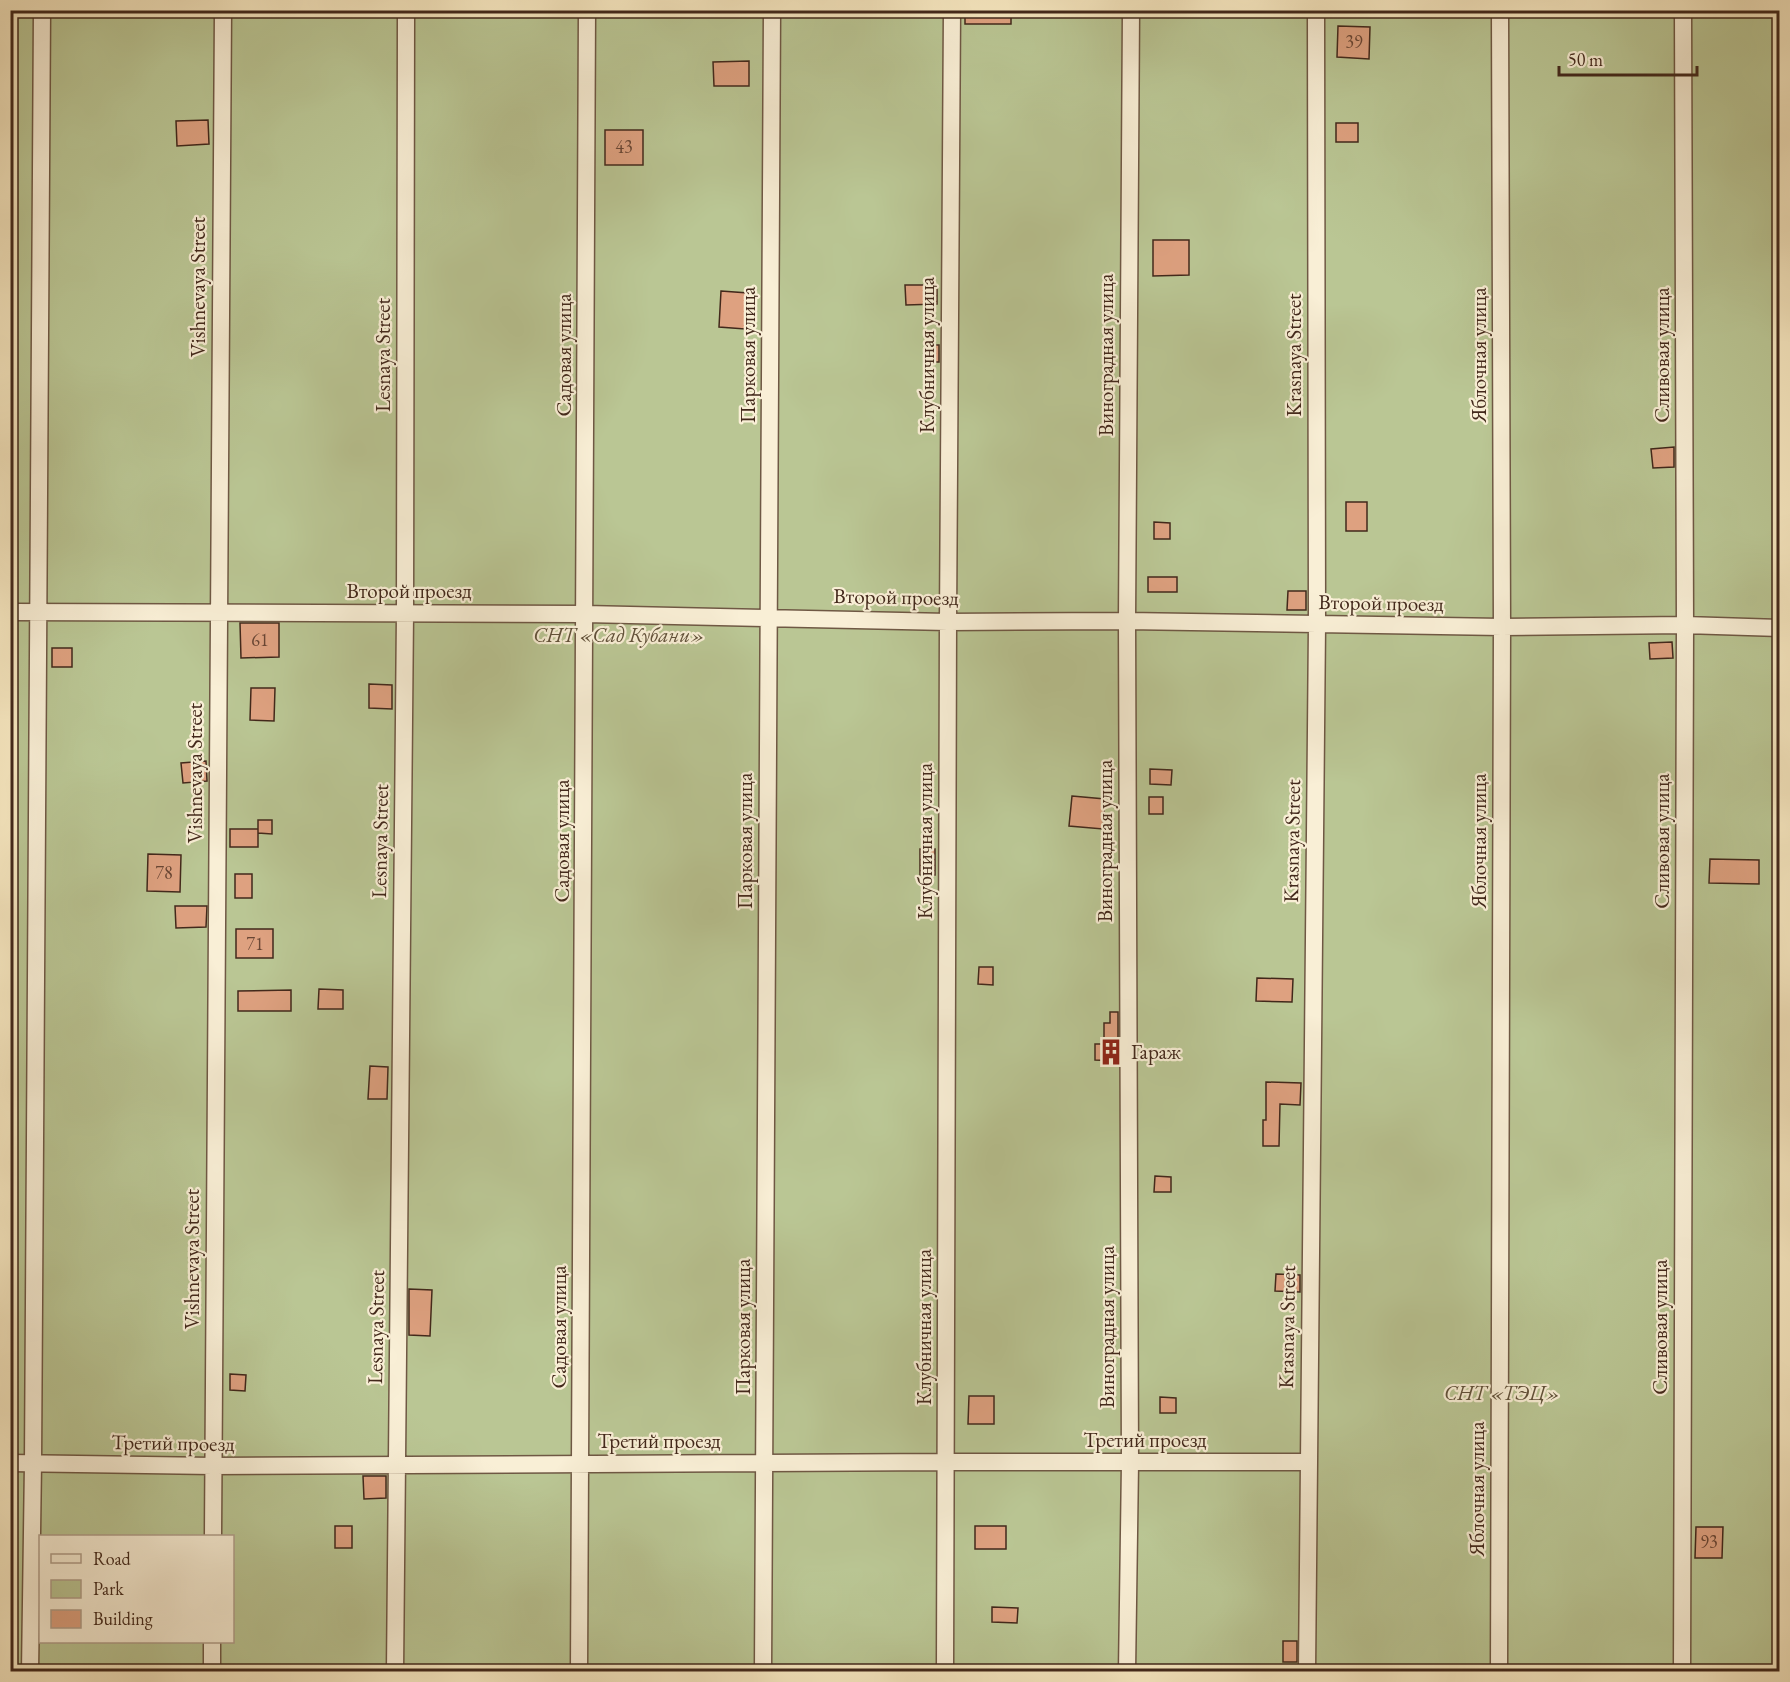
<svg xmlns="http://www.w3.org/2000/svg" width="1790" height="1682" font-family="'EB Garamond',serif">
  <style>
    .green { fill: #bac694; stroke: #7e7758; stroke-width: 1.5; fill-rule: evenodd }
    .building { fill: #dea180; stroke: #42281b; stroke-width: 1.5 }
    .lines { fill: none; stroke-linecap: round; stroke-linejoin: round }
    .street-casing { stroke: #6f5844; stroke-width: 19 }
    .street { stroke: #f9efd6; stroke-width: 16 }
    .labels { text-anchor: middle; stroke-width: 4.5; stroke-linejoin: round; paint-order: stroke }
    .number-label { font-size: 18px; fill: #694634 }
    .street-label { font-size: 21px; fill: #42281b; stroke: #f9efd6 }
    .park-label { font-size: 21px; font-style: italic; fill: #605039; stroke: #f9efd6 }
    .poi-label { font-size: 21px; fill: #42281b; stroke: #f9efd6; text-anchor: start }
  </style>
  <rect width="100%" height="100%" fill="#f6e7c0"/>
  <filter id="stains"><feTurbulence type="fractalNoise" baseFrequency=".00333" numOctaves="4"/><feColorMatrix values="0 0 0 0 .2 0 0 0 0 .09 0 0 0 0 .02 0 0 0 .5 -.17"/></filter>
  <radialGradient id="worn" r=".72"><stop offset=".6" stop-color="#630" stop-opacity="0"/><stop offset="1" stop-color="#630" stop-opacity=".3"/></radialGradient>
  <!-- green -->
  <path class="green" d="M11,11h1768v1660l-1768,1zM40,1536h192v106h-192z"/>
  <!-- building -->
  <path class="building" d="M965,10h46v14h-46z
    M1338,26l32,1 -1,32 -32,-2z
    M749,61v25h-35l-1,-24z
    M208,120l1,24 -32,2 -1,-25z
    M1336,123h22v19h-22z
    M605,130h38v35h-38z
    M1153,240h36v35l-36,1z
    M905,285h32v19l-31,1z
    M721,291l27,2 -3,36 -26,-2z
    M926,345h13v17h-13z
    M1674,447v20l-21,1 -2,-19z
    M1346,502h21v29h-21z
    M1154,522l16,1v16h-16z
    M1148,577h29v15h-29z
    M1288,591h18v19h-19z
    M240,623h39v34l-38,1z
    M1672,642l1,16 -23,1 -1,-16z
    M52,648h20v19h-20z
    M369,684l23,1v24l-23,-1z
    M251,688h24l-1,33 -24,-1z
    M206,761l1,20 -24,2 -2,-20z
    M1150,769l22,1 -1,15 -21,-1z
    M1072,796l33,3 -2,30 -34,-3z
    M1149,797h14v17h-14z
    M258,820h14v14l-14,-1z
    M230,829h28v18h-28z
    M920,849h15v26h-15z
    M148,854l33,1 -1,37 -33,-1z
    M1710,859l49,1v24l-50,-1z
    M235,874h17v24h-17z
    M175,906h32l-1,21 -30,1z
    M236,929h37v29h-37z
    M979,967h14v18l-15,-1z
    M1257,978l36,1 -1,23 -36,-1z
    M319,989l24,1v19h-25z
    M291,990v21h-53v-20z
    M1110,1012h8v49l-23,-1v-16h9v-21h6z
    M370,1066l18,1 -1,32h-19z
    M1266,1082l35,1 -1,22 -20,-1 -1,42h-16v-26h3z
    M1155,1176l16,1v15h-17z
    M1276,1274l24,1v17l-25,-1z
    M409,1289l23,1 -2,46 -21,-1z
    M230,1374l16,1 -1,16 -15,-1z
    M969,1396h25v28h-26z
    M1160,1397l16,1v15h-16z
    M363,1476h23v22l-22,1z
    M335,1526h17v22h-17z
    M975,1526h31v23h-31z
    M1696,1527h27l-1,31h-27z
    M992,1607l26,1 -1,15 -25,-1z
    M1283,1641h14v21h-14z"/>
  <g class="lines">
    <!-- street casing -->
    <g class="street-casing">
      <path id="street" d="M10,612l575,2 363,8 179,-1 375,6 183,-2 95,3
        M10,1463l203,3 734,-4h361
        M213,1536l10,-1526
        M30,1672l3,-209 9,-1453
        M212,1672v-30
        M395,1672l10,-1059 1,-603
        M579,1672l8,-1662
        M763,1672l9,-1662
        M945,1672l3,-1050 4,-612
        M1127,1672l3,-209 -3,-842 4,-611
        M1307,1672l10,-1047 -1,-615
        M1499,1672l3,-1045 -2,-617
        M1682,1672l3,-1047 -2,-615"/>
    </g>
    <!-- street -->
    <use href="#street" class="street"/>
  </g>
  <!-- icons -->
  <defs>
    <g id="building-bare" transform="scale(2.07)"><path d="M-4-6H4V6H1V3H-1V6H-4ZM-2.5-4.3h1.7v1.8h-1.7ZM.8-4.3h1.7v1.8H.8ZM-2.5-1h1.7V.8h-1.7ZM.8-1h1.7V.8H.8Z" fill="#8f2418" stroke="#f9efd6" stroke-width="2.5" paint-order="stroke"/></g>
  </defs>
  <g fill-rule="evenodd">
    <use href="#building-bare" x="1111" y="1052"/>
  </g>
  <g class="labels">
    <!-- number labels -->
    <g class="number-label">
      <text x="1354" y="48">39</text>
      <text x="624" y="153">43</text>
      <text x="260" y="646">61</text>
      <text x="164" y="879">78</text>
      <text x="255" y="950">71</text>
      <text x="1709" y="1548">93</text>
    </g>
    <!-- street labels -->
    <g class="street-label">
      <text transform="translate(198 287) rotate(-90)" y="7">Vishnevaya Street</text>
      <text transform="translate(383 355) rotate(-90)" y="7">Lesnaya Street</text>
      <text transform="translate(564 355) rotate(-90)" y="7">Садовая улица</text>
      <text transform="translate(748 355) rotate(-90)" y="7">Парковая улица</text>
      <text transform="translate(927 355) rotate(-90)" y="7">Клубничная улица</text>
      <text transform="translate(1106 355) rotate(-90)" y="7">Виноградная улица</text>
      <text transform="translate(1294 355) rotate(-90)" y="7">Krasnaya Street</text>
      <text transform="translate(1479 355) rotate(-90)" y="7">Яблочная улица</text>
      <text transform="translate(1662 355) rotate(-90)" y="7">Сливовая улица</text>
      <text x="409" y="598">Второй проезд</text>
      <text transform="translate(896 597) rotate(1)" y="7">Второй проезд</text>
      <text transform="translate(1381 603) rotate(1)" y="7">Второй проезд</text>
      <text transform="translate(195 773) rotate(-90)" y="7">Vishnevaya Street</text>
      <text transform="translate(380 841) rotate(-89)" y="7">Lesnaya Street</text>
      <text transform="translate(562 841) rotate(-90)" y="7">Садовая улица</text>
      <text transform="translate(745 841) rotate(-90)" y="7">Парковая улица</text>
      <text transform="translate(925 841) rotate(-90)" y="7">Клубничная улица</text>
      <text transform="translate(1105 841) rotate(-90)" y="7">Виноградная улица</text>
      <text transform="translate(1292 841) rotate(-89)" y="7">Krasnaya Street</text>
      <text transform="translate(1479 841) rotate(-90)" y="7">Яблочная улица</text>
      <text transform="translate(1662 841) rotate(-90)" y="7">Сливовая улица</text>
      <text transform="translate(192 1259) rotate(-90)" y="7">Vishnevaya Street</text>
      <text transform="translate(376 1327) rotate(-89)" y="7">Lesnaya Street</text>
      <text transform="translate(559 1327) rotate(-90)" y="7">Садовая улица</text>
      <text transform="translate(743 1327) rotate(-90)" y="7">Парковая улица</text>
      <text transform="translate(924 1327) rotate(-90)" y="7">Клубничная улица</text>
      <text transform="translate(1107 1327) rotate(-90)" y="7">Виноградная улица</text>
      <text transform="translate(1287 1327) rotate(-89)" y="7">Krasnaya Street</text>
      <text transform="translate(1660 1327) rotate(-90)" y="7">Сливовая улица</text>
      <text x="1145" y="1447">Третий проезд</text>
      <text x="659" y="1448">Третий проезд</text>
      <text transform="translate(173 1443) rotate(1)" y="7">Третий проезд</text>
      <text transform="translate(1477 1489) rotate(-90)" y="7">Яблочная улица</text>
    </g>
    <!-- park labels -->
    <g class="park-label">
      <text x="619" y="642">СНТ «Сад Кубани»</text>
      <text x="1502" y="1400">СНТ «ТЭЦ»</text>
    </g>
    <!-- poi labels -->
    <g class="poi-label">
      <text x="1131" y="1059">Гараж</text>
    </g>
  </g>
  <!-- margin -->
  <rect width="1790" height="1682" fill="none" stroke="#f6e7c0" stroke-width="36"/>
  <rect x="12" y="12" width="1766" height="1658" fill="none" stroke="#42281b" stroke-width="3"/>
  <rect x="18" y="18" width="1754" height="1646" fill="none" stroke="#42281b" stroke-width="1.5"/>
  <!-- legend -->
  <rect x="39" y="1535" width="195" height="108" fill="#f9efd6" stroke="#b09f8b" stroke-width="1.5"/>
  <rect x="51" y="1554" width="30" height="9" fill="#f9efd6" stroke="#b09f8b" stroke-width="1.5"/>
  <text x="93" y="1565" font-size="18" fill="#42281b">Road</text>
  <rect x="51" y="1580" width="30" height="18" fill="#bac694" stroke="#b09f8b" stroke-width="1.5"/>
  <text x="93" y="1595" font-size="18" fill="#42281b">Park</text>
  <rect x="51" y="1610" width="30" height="18" fill="#dea180" stroke="#b09f8b" stroke-width="1.5"/>
  <text x="93" y="1625" font-size="18" fill="#42281b">Building</text>
  <!-- scale -->
  <path d="M1559 66v9h138v-9" fill="none" stroke="#42281b" stroke-width="3"/>
  <text x="1568" y="66" font-size="18" fill="#42281b" stroke="#f9efd6" stroke-width="4.5" paint-order="stroke">50 m</text>
  <rect width="100%" height="100%" filter="url(#stains)"/>
  <rect width="100%" height="100%" fill="url(#worn)"/>
</svg>
